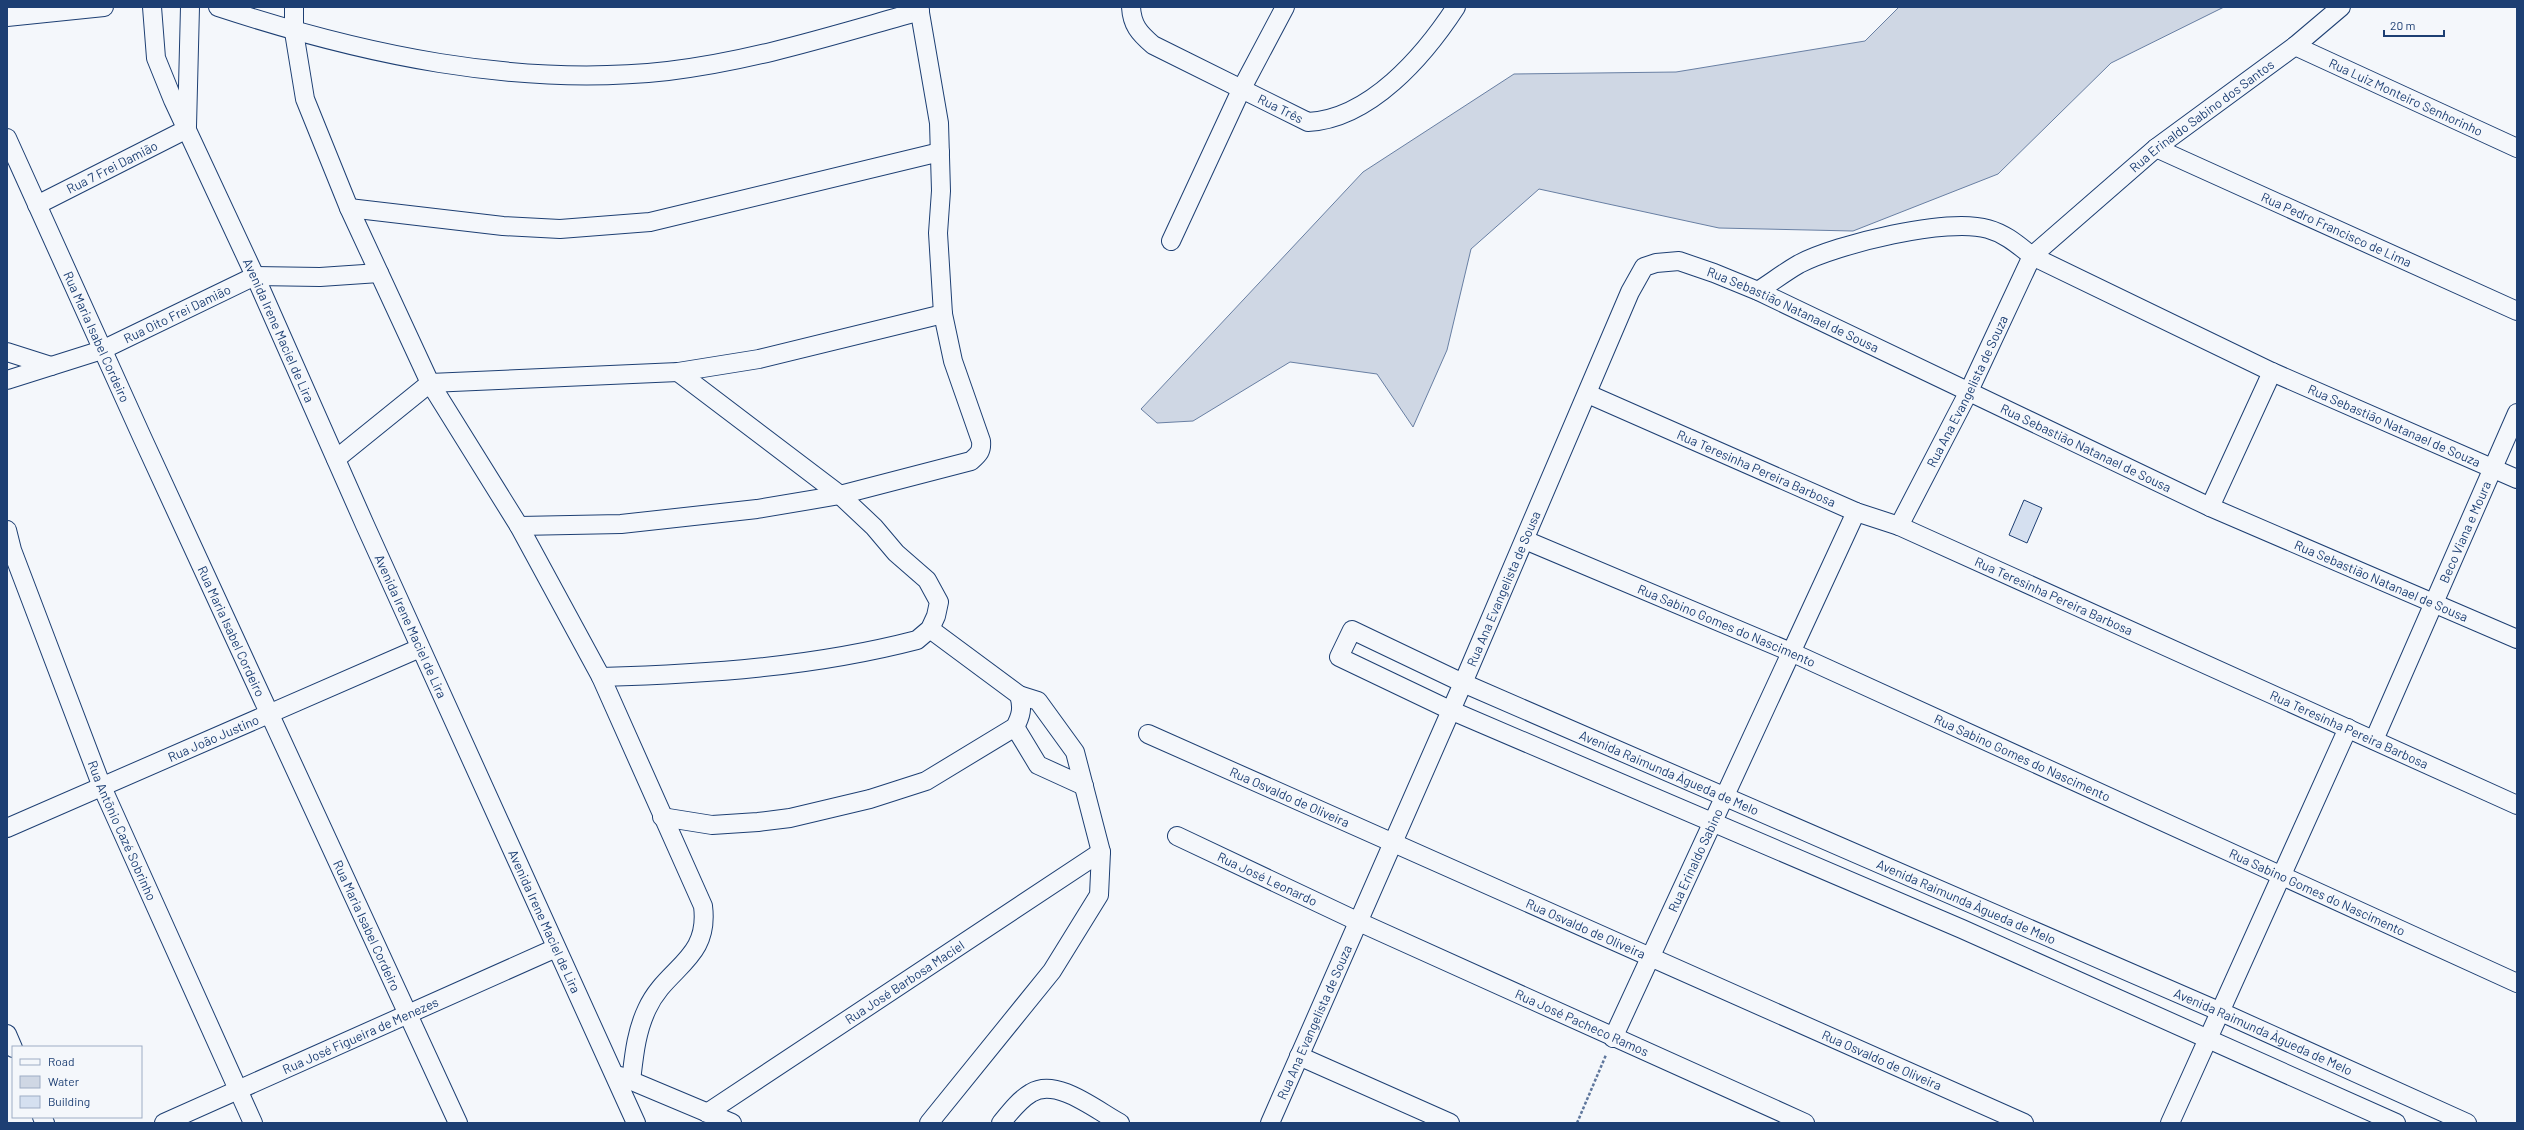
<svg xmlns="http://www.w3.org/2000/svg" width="2524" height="1130" font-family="Barlow,sans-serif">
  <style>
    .water { fill: #cfd7e4; stroke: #687fa3 }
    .building { fill: #d5e0f0; stroke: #1d3f73 }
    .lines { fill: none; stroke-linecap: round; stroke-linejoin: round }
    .minor-casing { stroke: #1d3f73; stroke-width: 20 }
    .path { stroke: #5e769c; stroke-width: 2.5; stroke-dasharray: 3 2; stroke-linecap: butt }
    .minor { stroke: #f4f7fb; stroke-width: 18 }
    .labels { text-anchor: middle; stroke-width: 3; stroke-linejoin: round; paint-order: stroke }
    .street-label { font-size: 13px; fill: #1d3f73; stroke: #f4f7fb }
  </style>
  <rect width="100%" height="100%" fill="#f4f7fb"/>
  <!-- water -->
  <path class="water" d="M1899,7h325l-113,56 -113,111 -145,57 -134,-3 -180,-39 -68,60 -24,101 -34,77 -36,-53 -87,-12 -97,59 -36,2 -16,-14 222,-237 151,-98 162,-2 189,-31z"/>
  <!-- building -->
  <path class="building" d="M2024,500l18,8 -15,35 -18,-8z"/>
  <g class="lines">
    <!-- minor casing -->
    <g class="minor-casing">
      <g id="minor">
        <path id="s1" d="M152,7l4,51 17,42 82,176 110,249 271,598"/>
        <path d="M218,7c143,47 298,81 450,64 86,-10 169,-37 252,-60"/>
        <path d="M294,7v25l11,67 44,109 81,175 89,143 82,151 102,229c7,54 -37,61 -56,103 -11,23 -13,47 -16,72"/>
        <path id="s2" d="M1131,7c1,18 8,26 22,38l155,77c62,-3 116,-66 148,-115"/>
        <path d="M7,17l97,-10"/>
        <path id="s3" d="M2295,46l222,102"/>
        <path d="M187,126l3,-119"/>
        <path id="s4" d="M7,138l135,299 316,686"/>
        <path id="s5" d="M2156,148l361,163"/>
        <path id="s6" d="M37,205l150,-76"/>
        <path d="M349,208l154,18 57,3 90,-7 290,-70"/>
        <path d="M1171,241l70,-151 44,-83"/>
        <path id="s7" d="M1758,291c14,-9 27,-19 41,-27 38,-20 149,-47 189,-35 18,5 30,16 44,27l124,-108 139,-102 46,-39"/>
        <path d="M7,352l44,14"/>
        <path id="s8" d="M7,380l95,-30 153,-74 65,1 59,-4"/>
        <path id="s9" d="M1588,394l268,118 43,14 618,279"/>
        <path d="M336,459l94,-76 248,-11 81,-13 184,-45"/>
        <path d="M2210,507l62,-135"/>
        <path d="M519,526l102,-2 136,-15 83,-14 131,-34c8,-7 11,-10 10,-20l-28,-80 -10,-47 -5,-81 3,-42 -2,-68 -20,-116"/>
        <path id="s10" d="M1899,526l69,-133 64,-137 240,116 245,107"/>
        <path id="s11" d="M7,530l5,20 90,237 151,336"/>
        <path id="s12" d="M1525,540l268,113 724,330"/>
        <path d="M601,677c106,-3 212,-10 316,-37l13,-11 6,-13 3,-14 -12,-22 -31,-27 -22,-26 -34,-32 -162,-123"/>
        <path d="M1015,727l23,38 46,21"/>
        <path id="s13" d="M1148,734l876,389"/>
        <path id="s14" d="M2374,740l143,-327"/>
        <path d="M662,817l50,8 46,-3 32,-4 80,-19 56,-18 89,-54c6,-11 8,-19 4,-32l-89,-66"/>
        <path id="s15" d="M7,828l413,-180"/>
        <path id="s16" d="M1177,836l182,86 446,201"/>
        <path d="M7,1034l6,14"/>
        <path id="s17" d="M1613,1038l243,-526"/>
        <path d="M1299,1056l151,67"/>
        <path d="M620,1076l112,47"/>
        <path id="s18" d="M707,1113l394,-261"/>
        <path d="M42,1117l3,6"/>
        <path id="s19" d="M164,1123l392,-175"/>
        <path d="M929,1123l123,-152 47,-76 2,-43 -26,-100 -37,-51 -19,-6"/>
        <path d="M1001,1123c9,-11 18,-23 30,-30 26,-16 66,18 89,30"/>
        <path id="s20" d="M1270,1123l193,-440 167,-391 14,-25 12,-4 23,-2 35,12 44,18 452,216 307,132"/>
        <path d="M2170,1123l178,-395"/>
        <path id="s21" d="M2396,1123l-434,-194 -512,-219 -111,-53 13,-27 111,53 758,329 246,111"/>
      </g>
    </g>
    <!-- path -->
    <path class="path" d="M1577,1123l29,-68"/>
    <!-- minor -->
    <use href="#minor" class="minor"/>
  </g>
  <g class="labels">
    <!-- street labels -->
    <g class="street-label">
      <text dy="5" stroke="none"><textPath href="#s3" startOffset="122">Rua Luiz Monteiro Senhorinho</textPath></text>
      <text dy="5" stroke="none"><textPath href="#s2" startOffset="188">Rua Três</textPath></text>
      <text dy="5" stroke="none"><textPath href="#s7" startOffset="516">Rua Erinaldo Sabino dos Santos</textPath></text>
      <text dy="5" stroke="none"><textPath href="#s6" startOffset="84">Rua 7 Frei Damião</textPath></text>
      <text dy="5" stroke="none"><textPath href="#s5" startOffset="198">Rua Pedro Francisco de Lima</textPath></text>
      <text dy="5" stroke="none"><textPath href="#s20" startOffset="1094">Rua Sebastião Natanael de Sousa</textPath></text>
      <text dy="5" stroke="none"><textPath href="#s8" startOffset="183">Rua Oito Frei Damião</textPath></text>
      <text dy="5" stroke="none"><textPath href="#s1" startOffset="350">Avenida Irene Maciel de Lira</textPath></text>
      <text dy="5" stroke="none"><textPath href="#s4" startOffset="218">Rua Maria Isabel Cordeiro</textPath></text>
      <text dy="5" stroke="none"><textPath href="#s10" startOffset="151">Rua Ana Evangelista de Souza</textPath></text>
      <text dy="5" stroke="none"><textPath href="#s10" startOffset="701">Rua Sebastião Natanael de Souza</textPath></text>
      <text dy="5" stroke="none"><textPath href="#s20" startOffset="1418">Rua Sebastião Natanael de Sousa</textPath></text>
      <text dy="5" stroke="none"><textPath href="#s9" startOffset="184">Rua Teresinha Pereira Barbosa</textPath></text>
      <text dy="5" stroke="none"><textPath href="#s14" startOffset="227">Beco Viana e Moura</textPath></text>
      <text dy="5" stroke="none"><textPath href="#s20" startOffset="1742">Rua Sebastião Natanael de Sousa</textPath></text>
      <text dy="5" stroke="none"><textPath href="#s20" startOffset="583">Rua Ana Evangelista de Sousa</textPath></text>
      <text dy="5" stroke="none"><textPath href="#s9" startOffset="508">Rua Teresinha Pereira Barbosa</textPath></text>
      <text dy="5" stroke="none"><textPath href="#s12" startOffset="219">Rua Sabino Gomes do Nascimento</textPath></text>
      <text dy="5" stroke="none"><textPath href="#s1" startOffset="674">Avenida Irene Maciel de Lira</textPath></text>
      <text dy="5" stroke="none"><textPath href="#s4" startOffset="542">Rua Maria Isabel Cordeiro</textPath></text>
      <text dy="5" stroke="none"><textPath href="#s9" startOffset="832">Rua Teresinha Pereira Barbosa</textPath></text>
      <text dy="5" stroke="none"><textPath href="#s15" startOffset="225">Rua João Justino</textPath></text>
      <text dy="5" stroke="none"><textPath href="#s12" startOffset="543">Rua Sabino Gomes do Nascimento</textPath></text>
      <text dy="5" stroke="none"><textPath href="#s21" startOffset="1533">Avenida Raimunda Àgueda de Melo</textPath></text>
      <text dy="5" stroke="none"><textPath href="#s13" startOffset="155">Rua Osvaldo de Oliveira</textPath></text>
      <text dy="5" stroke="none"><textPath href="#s11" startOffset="322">Rua Antõnio Cazé Sobrinho</textPath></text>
      <text dy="5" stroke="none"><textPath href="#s17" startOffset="196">Rua Erinaldo Sabino</textPath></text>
      <text dy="5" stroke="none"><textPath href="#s16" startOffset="100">Rua José Leonardo</textPath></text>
      <text dy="5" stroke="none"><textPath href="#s12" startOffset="867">Rua Sabino Gomes do Nascimento</textPath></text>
      <text dy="5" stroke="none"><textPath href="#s21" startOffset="1857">Avenida Raimunda Àgueda de Melo</textPath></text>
      <text dy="5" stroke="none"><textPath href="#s1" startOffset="998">Avenida Irene Maciel de Lira</textPath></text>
      <text dy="5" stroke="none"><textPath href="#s4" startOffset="866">Rua Maria Isabel Cordeiro</textPath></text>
      <text dy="5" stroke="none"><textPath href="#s13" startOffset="479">Rua Osvaldo de Oliveira</textPath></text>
      <text dy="5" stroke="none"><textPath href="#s18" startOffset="237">Rua José Barbosa Maciel</textPath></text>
      <text dy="5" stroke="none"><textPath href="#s20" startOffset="110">Rua Ana Evangelista de Souza</textPath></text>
      <text dy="5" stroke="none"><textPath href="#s16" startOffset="446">Rua José Pacheco Ramos</textPath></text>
      <text dy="5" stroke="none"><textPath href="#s21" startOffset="2181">Avenida Raimunda Àgueda de Melo</textPath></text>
      <text dy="5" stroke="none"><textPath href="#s19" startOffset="215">Rua José Figueira de Menezes</textPath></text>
      <text dy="5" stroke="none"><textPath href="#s13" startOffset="803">Rua Osvaldo de Oliveira</textPath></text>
    </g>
  </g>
  <!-- border -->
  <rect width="2524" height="1130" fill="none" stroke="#1d3f73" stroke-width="16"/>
  <!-- legend -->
  <rect x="12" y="1046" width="130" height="72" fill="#f4f7fb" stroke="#9eadc5"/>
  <rect x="20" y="1059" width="20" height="6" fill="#f4f7fb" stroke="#9eadc5"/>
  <text x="48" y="1066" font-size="12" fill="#1d3f73">Road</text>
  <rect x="20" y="1076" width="20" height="12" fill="#cfd7e4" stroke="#9eadc5"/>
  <text x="48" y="1086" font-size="12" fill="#1d3f73">Water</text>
  <rect x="20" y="1096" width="20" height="12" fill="#d5e0f0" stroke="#9eadc5"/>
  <text x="48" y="1106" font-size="12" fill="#1d3f73">Building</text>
  <!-- scale -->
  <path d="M2384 30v6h60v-6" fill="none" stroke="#1d3f73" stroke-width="2"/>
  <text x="2390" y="30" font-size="12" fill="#1d3f73" stroke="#f4f7fb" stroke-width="3" paint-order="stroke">20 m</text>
</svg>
